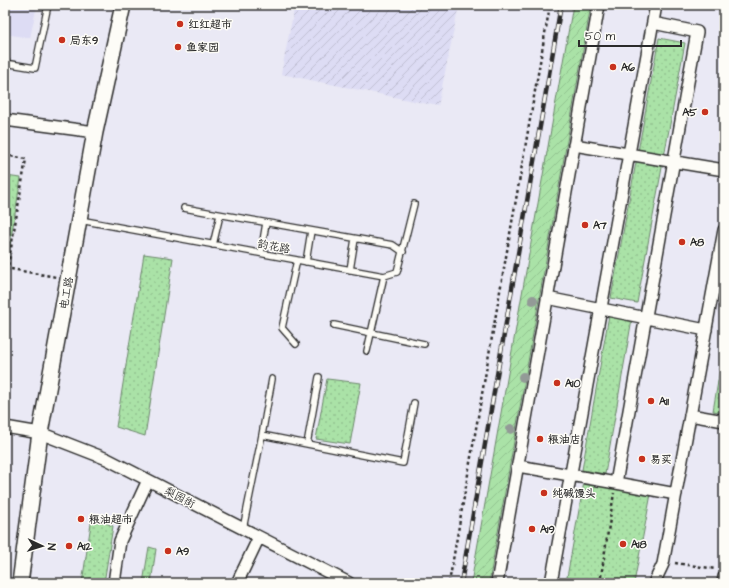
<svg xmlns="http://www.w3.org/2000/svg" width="729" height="588" font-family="'Architects Daughter','LXGW WenKai TC',sans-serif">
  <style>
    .built { fill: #dddcf4 }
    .industrial { fill: url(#industrial-furrows) }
    .grass { fill: url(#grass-dots); stroke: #6a8669 }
    .garden { fill: url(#garden-furrows); stroke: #6a8669 }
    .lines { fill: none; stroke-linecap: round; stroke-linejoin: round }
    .lane-casing { stroke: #2b2b2b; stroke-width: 8 }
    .street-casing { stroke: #2b2b2b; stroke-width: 14 }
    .secondary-casing { stroke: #2b2b2b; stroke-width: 18 }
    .path { stroke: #2b2b2b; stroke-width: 2.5; stroke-dasharray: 3 3; stroke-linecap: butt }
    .lane { stroke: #fdfcf7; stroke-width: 5.5 }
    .street { stroke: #fdfcf7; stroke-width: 11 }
    .secondary { stroke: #fdfcf7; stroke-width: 15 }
    .rail-casing { stroke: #2b2b2b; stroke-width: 4.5 }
    .rail { stroke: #fdfcf7; stroke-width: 3; stroke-dasharray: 9; stroke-linecap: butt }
    .tree { fill: #939a97 }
    .poi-dot { fill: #c8321e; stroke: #fdfcf7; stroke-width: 1.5 }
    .labels { text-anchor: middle; stroke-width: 3; stroke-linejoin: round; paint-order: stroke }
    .poi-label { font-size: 11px; font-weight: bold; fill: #2b2b2b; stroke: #fdfcf7; text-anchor: start }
    .street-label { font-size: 11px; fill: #2b2b2b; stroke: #fdfcf7 }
  </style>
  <defs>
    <pattern id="industrial-furrows" width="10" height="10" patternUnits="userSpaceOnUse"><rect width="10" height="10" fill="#dddcf4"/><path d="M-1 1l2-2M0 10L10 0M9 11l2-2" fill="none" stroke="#bebdd1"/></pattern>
    <pattern id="grass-dots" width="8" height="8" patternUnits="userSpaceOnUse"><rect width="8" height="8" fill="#aae2a7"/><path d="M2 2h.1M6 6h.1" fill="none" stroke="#92c290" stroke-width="1.8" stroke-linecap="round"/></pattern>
    <pattern id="garden-furrows" width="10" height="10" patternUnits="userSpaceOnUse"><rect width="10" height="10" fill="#aae2a7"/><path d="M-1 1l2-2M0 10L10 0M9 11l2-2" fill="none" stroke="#92c290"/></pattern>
  </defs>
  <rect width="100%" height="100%" fill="#eae9f5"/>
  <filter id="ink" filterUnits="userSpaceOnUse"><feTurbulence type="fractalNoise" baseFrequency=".025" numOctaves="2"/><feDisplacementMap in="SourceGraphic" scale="8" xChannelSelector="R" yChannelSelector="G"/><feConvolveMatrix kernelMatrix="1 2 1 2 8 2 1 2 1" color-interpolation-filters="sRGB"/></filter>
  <g filter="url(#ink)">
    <!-- built -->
    <path class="built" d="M5,5h32l-7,33 -25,-4z"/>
    <!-- industrial -->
    <path class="industrial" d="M295,5h164l-21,101 -157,-32z"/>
    <!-- grass -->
    <path class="grass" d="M659,38l26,5 -48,260 -26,-5z
      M5,176l16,2 -14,84 -2,-1z
      M144,254l29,4 -28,178 -29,-9z
      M610,309l23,4 -28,161 -23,-4z
      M724,346v67l-11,-2z
      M327,379l34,4 -11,61 -34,-5z
      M584,482l67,12 -17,89h-68z
      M92,517l21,9 -9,57h-22z
      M149,547l7,2 -5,34h-8z"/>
    <!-- garden -->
    <path class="garden" d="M573,5h18l-102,578h-18z"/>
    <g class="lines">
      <!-- lane casing -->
      <g class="lane-casing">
        <path id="lane" d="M5,63l30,5 13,-63
          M184,208l209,37 10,7
          M80,220l304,56 13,-4 17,-68
          M213,245l7,-30
          M261,253l5,-30
          M306,262l5,-31
          M350,270l5,-31
          M334,325l90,19
          M296,344l-14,-16 15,-68
          M367,351l17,-75
          M262,435l10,-56
          M307,444l12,-67
          M243,529l19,-94 141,28 11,-60"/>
      </g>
      <!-- street casing -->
      <g class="street-casing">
        <path id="street" d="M653,23l44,9 -81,451 60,11
          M5,120l90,12
          M574,145l150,25
          M547,298l159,32
          M690,415l34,6
          M5,427l35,6 67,26 242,124
          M518,466l98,17
          M114,583l6,-42 28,-61
          M237,583l22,-46
          M497,583l102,-578
          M551,583l105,-578
          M654,583l9,-19 61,-334
          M723,583l1,-6"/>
      </g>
      <!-- secondary casing -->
      <g class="secondary-casing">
        <path id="secondary" d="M20,583l20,-150 55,-301 28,-127"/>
      </g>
      <!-- path -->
      <path class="path" d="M5,155l21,4 -21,125
        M5,268l51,9
        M675,563l41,6
        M449,583l101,-578
        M600,583l14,-90"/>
      <!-- lane -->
      <use href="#lane" class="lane"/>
      <!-- street -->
      <use href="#street" class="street"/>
      <!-- secondary -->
      <use href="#secondary" class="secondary"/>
      <!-- rail casing -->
      <g class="rail-casing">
        <path id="rail" d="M461,583l100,-578"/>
      </g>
      <!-- rail -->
      <use href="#rail" class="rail"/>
    </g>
    <!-- trees -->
    <g class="tree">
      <circle cx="533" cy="300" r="5"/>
      <circle cx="523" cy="377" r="5"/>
      <circle cx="511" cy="429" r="5"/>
    </g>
  </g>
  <!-- markers -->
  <g class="poi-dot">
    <circle cx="180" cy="24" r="4"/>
    <circle cx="62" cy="40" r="4"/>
    <circle cx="178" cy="47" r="4"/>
    <circle cx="613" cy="67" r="4"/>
    <circle cx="705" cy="112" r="4"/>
    <circle cx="585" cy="225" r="4"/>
    <circle cx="682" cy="242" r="4"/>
    <circle cx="557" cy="383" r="4"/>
    <circle cx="651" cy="401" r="4"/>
    <circle cx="540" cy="439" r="4"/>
    <circle cx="642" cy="459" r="4"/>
    <circle cx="544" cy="493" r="4"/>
    <circle cx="81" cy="519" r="4"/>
    <circle cx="532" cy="529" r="4"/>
    <circle cx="623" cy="544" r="4"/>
    <circle cx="69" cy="546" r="4"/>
    <circle cx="168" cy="551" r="4"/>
  </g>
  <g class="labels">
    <!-- poi labels -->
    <g class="poi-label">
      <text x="188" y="28">红红超市</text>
      <text x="70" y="44">局东9</text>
      <text x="186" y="51">鱼家园</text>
      <text x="621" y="71">A6</text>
      <text x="697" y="116" text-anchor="end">A5</text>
      <text x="593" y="229">A7</text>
      <text x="690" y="246">A8</text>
      <text x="565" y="387">A10</text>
      <text x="659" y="405">A11</text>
      <text x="548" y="443">粮油店</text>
      <text x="650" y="463">易买</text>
      <text x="552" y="497">纯碱馒头</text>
      <text x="89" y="523">粮油超市</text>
      <text x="540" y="533">A19</text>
      <text x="631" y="548">A18</text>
      <text x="77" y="550">A12</text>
      <text x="176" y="555">A9</text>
    </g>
    <!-- street labels -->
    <g class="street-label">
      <text transform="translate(274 246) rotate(10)" y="4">韵花路</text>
      <text transform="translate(66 293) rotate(-80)" y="4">电工路</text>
      <text transform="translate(180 497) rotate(27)" y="4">梨园街</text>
    </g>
  </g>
  <!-- margin -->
  <rect width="729" height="588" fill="none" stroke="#fdfcf7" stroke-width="20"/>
  <rect x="10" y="10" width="709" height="568" fill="none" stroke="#2b2b2b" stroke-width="1.5" filter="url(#ink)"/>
  <!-- north arrow -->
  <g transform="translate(42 546) rotate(94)" stroke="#fdfcf7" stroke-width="3" paint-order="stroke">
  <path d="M0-3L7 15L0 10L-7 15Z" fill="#2b2b2b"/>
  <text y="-6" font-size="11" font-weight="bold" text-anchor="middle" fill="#2b2b2b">N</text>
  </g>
  <!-- scale -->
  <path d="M579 40v6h102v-6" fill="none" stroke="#2b2b2b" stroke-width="2"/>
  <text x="585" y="40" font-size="12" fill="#2b2b2b" stroke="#fdfcf7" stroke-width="3" paint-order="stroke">50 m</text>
</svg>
